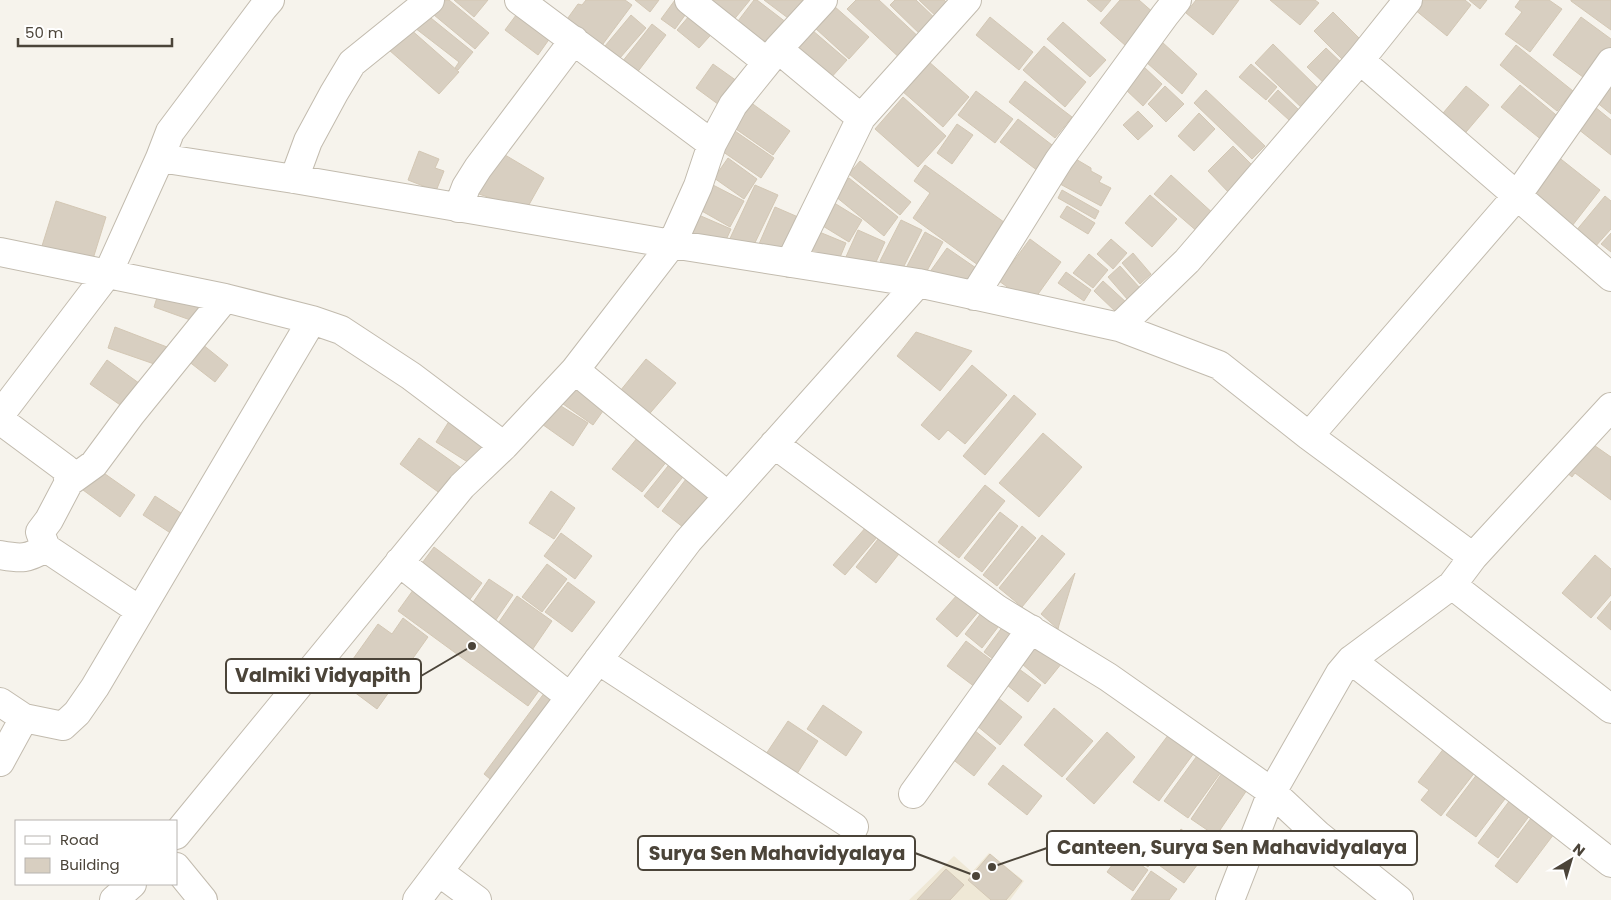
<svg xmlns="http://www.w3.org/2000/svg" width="1611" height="900" font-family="Poppins,sans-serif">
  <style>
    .education { fill: #efe8d6 }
    .building { fill: #d8cfc1; stroke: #d3c7b4 }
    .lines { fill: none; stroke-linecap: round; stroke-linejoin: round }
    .minor-casing { stroke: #c2bbae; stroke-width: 30 }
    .minor { stroke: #fff; stroke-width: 28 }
    .leader { fill: none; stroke: #4b4439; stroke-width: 2 }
    .callout-dot { fill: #4b4439; stroke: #fff; stroke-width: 2 }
    .callout { fill: #fff; stroke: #4b4439; stroke-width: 2 }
    .callout-label { font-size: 19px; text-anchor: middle; font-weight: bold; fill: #4b4439 }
  </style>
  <rect width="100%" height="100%" fill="#f6f3ec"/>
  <!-- education -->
  <path class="education" d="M989,853l35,28 -14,19h-101l45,-44 18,16z"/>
  <!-- building -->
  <path class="building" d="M446,0h3l40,33 -14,16 -41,-34z
    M454,0h34l-14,17z
    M586,0h39l7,5 -32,43 -35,-26 13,-18 4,1z
    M635,0h24l-9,12z
    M675,0h6l10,7 -16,22 -14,-10z
    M705,0h45l-18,22z
    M754,0h3l34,26 -21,26 -35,-27z
    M764,0h50l-18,24z
    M856,0h23l43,40 -19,21 -56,-52z
    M895,0h21l24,23 -15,16 -35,-34z
    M919,0h25l10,9 -12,13z
    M1087,0h24l-10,12z
    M1120,0h19l16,14 -29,32 -26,-23z
    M1196,0h43l-26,35 -27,-22z
    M1270,0h45l4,3 -19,22z
    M1421,0h44l6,5 -24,31 -33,-27z
    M1469,0h18l-7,9z
    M1520,0h29l13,9 -32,43 -25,-18 17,-22 -7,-5z
    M1571,0h40v30l-40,-29z
    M834,6l35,31 -20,22 -34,-31z
    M522,7l33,24 -17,24 -33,-25z
    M696,8l22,19 -19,21 -22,-18z
    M1333,12l31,31 -21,17 -29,-29z
    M426,14l47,38 -15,18 -3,-2 4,-6 -44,-34z
    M631,15l15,13 -26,30 -15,-12z
    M990,17l43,35 -14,18 -43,-35z
    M1581,17l30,22v9l-24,32 -34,-25z
    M1063,22l43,38 -16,17 -43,-38z
    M652,24l14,11 -30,39 -14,-12z
    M409,28l50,44 -20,22 -50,-44z
    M812,30l35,30 -18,20 -35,-30z
    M1162,42l35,32 -15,20 -36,-32z
    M1273,44l50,49 -18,18 -50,-48z
    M1516,45l57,46 -16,20 -57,-46z
    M1044,46l42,36 -21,25 -42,-37z
    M1326,48l20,19 -19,19 -20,-19z
    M928,61l41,36 -26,30 -41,-36z
    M713,64l31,22 -18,24 -30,-22z
    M1251,64l26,23 -11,13 -27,-23z
    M1143,66l19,18 -19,22 -19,-18z
    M1025,81l47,36 -17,21 -46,-36z
    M1611,81v33l-16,-13z
    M1520,85l41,34 -18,22 -42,-34z
    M1165,86l19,18 -18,18 -18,-18z
    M1466,86l23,19 -28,33 -23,-19z
    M1206,90l59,56 -13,13 -58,-56z
    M1278,90l21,20 -10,10 -21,-19z
    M976,91l37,28 -18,24 -37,-28z
    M903,97l43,39 -28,31 -43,-38z
    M750,102l40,29 -17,24 -40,-28z
    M1595,107l16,13v35l-33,-26z
    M1138,111l15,15 -15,14 -15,-15z
    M1199,113l16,16 -21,22 -16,-15z
    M1018,119l38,29 -18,23 -38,-29z
    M957,124l16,11 -21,29 -15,-11z
    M732,129l42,29 -13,20 -42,-29z
    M1233,146l23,23 -25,26 -23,-24z
    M419,151l20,8 -4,9 9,3 -8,20 -28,-11z
    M500,152l44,26 -18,32 -53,-18z
    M1557,156l43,34 -28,36 -43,-34z
    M728,158l29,21 -13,20 -30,-21z
    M1074,158l17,10v3l11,6 -3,5 12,6 -10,18 -41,-22z
    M860,161l51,41 -11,13 -51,-41z
    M925,165l83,60 -30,40 -65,-47 17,-25 -16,-12z
    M1171,175l44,40 -16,18 -45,-39z
    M849,178l49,39 -14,19 -49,-40z
    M713,185l31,16 -14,26 -30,-17z
    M755,185l23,10 -27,56 -25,-4z
    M1062,190l37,21 -4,8 -37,-21z
    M1150,195l27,24 -25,28 -27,-24z
    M1605,196l6,5v28l-17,19 -19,-16z
    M56,201l50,16 -14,45 -50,-16z
    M831,201l31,19 -13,22 -31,-19z
    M1067,206l28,17 -7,11 -28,-17z
    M775,207l30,13 -16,37 -30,-13z
    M694,213l37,16 -10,22 -36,-16z
    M901,220l21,10 -21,42 -21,-11z
    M812,229l34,14 -10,24 -34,-13z
    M858,230l27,12 -13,29 -27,-12z
    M925,232l18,10 -20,36 -17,-10z
    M1611,233v19l-10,-8z
    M1030,239l31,23 -30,42 -32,-23z
    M1111,239l16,14 -14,16 -16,-15z
    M947,248l29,20 -12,17 -37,-9z
    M1133,253l18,21 -11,10 -18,-21z
    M1089,254l19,16 -15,18 -20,-15z
    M1120,266l20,22 -12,12 -20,-23z
    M1066,272l25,18 -7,11 -26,-18z
    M1103,281l24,22 -10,10 -23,-22z
    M160,288l43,14 -7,20 -42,-15z
    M115,327l52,20 -7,19 -52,-18z
    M916,332l56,19 -32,40 -43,-35z
    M197,340l31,25 -13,17 -32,-25z
    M646,359l30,24 -31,36 -29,-23z
    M107,360l36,26 -17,23 -36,-25z
    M972,365l35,30 -42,49 -17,-14 -9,10 -18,-15z
    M572,378l36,26 -15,21 -37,-26z
    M1014,395l22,19 -51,61 -22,-19z
    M553,401l35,22 -15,23 -34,-24z
    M453,415l41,27 -17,26 -41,-26z
    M642,432l30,23 -30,37 -30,-23z
    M1043,433l39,34 -43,50 -40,-34z
    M419,438l45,32 -19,27 -45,-33z
    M1588,441l23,16v43l-36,-27 -3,4 -11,-9z
    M676,456l14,12 -32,40 -14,-12z
    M98,469l37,26 -15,22 -37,-27z
    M692,471l30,23 -30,40 -30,-23z
    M985,485l20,16 -46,57 -21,-16z
    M551,491l24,17 -21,31 -25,-16z
    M155,496l32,21 -12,19 -32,-21z
    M1000,512l18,14 -36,46 -18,-14z
    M873,519l11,10 -39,46 -12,-10z
    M1022,526l14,12 -39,48 -14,-11z
    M886,529l20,16 -30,38 -20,-16z
    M561,533l31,23 -17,23 -31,-23z
    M1042,535l23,19 -43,53 -23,-19z
    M434,547l48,36 -17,23 -48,-36z
    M1595,555l16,14v26l-20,23 -29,-25z
    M547,564l20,15 -25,33 -20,-15z
    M1075,573l-16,52 -1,4 -17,-15z
    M489,579l24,16 -22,32 -24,-16z
    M568,582l27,20 -23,30 -27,-20z
    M416,586l130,95 -18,25 -130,-95z
    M964,587l21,17 -28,33 -21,-18z
    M517,596l35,25 -24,35 -36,-24z
    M1611,601v29l-14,-12z
    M988,604l17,14 -23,30 -17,-14z
    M403,618l25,19 -51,72 -39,-29 40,-56 14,10z
    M1009,618l18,14 -25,34 -18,-14z
    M1042,639l24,19 -21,26 -23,-20z
    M966,641l36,27 -19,25 -36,-27z
    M1019,669l22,16 -13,17 -21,-17z
    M545,692l12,9 -61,83 -12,-10z
    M998,698l24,19 -22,28 -24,-20z
    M823,705l39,27 -16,24 -39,-27z
    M1054,708l39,33 -31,36 -38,-32z
    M788,721l30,20 -25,39 -31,-20z
    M974,730l22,18 -22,28 -23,-18z
    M1107,732l28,25 -41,47 -28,-25z
    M1169,734l25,19 -35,48 -26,-19z
    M1448,743l31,24 -38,49 -20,-16 8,-10 -11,-8z
    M1202,749l24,16 -38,53 -24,-17z
    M1228,764l25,17 -37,55 -25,-17z
    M1003,765l39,31 -15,19 -39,-31z
    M1481,769l30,22 -35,46 -30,-22z
    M1516,792l20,15 -38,51 -20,-15z
    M1538,809l22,17 -43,57 -22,-17z
    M1181,829l27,21 -24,33 -28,-20z
    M1134,836l24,18 -10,13 -24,-18z
    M1122,851l26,19 -15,21 -26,-19z
    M990,854l32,27 -16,19h-15l-23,-20z
    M946,869l18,16 -14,15h-33z
    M1151,871l26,18 -8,11h-38z"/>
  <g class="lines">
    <!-- minor casing -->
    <g class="minor-casing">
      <path id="minor" d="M519,0l193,144
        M689,0l78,62
        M778,49l83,69
        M1360,60l251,217
        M160,158l134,21 378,65 246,39 201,44 100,38 90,71 164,121
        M294,179l14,-38 26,-48 18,-30 78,-63
        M458,208l8,-21 12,-19 96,-128
        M0,252l225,46 87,22 29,10 70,46 93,70
        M790,263l71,-145 106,-118
        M974,296l85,-136 106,-145 12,-15
        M1119,327l68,-66 173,-201 48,-60
        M575,370l153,126
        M0,415l108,-142 52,-115 10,-26 93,-124 7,-8
        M0,420l66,49 3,13 -20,38 -9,12 6,16 93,62
        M1309,436l207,-239 95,-135
        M774,444l223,165 111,68 164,115 46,43 81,65
        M69,482l25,-18 37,-50 94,-116
        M0,555c22,4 27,4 46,-7
        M399,562l171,135
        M1452,585l159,124
        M598,660l256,167
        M1351,660l260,203
        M0,702l24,16 39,8 14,-13 18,-26 217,-367
        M0,762l24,-44
        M913,794l118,-165
        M176,835l286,-349 42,-40 71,-76 97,-126 26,-58 14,-42 21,-39 45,-56 45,-49
        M176,867l27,33
        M439,872l38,28
        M114,900l18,-16
        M417,900l271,-359 230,-258
        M1230,900l42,-108 68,-119 11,-13 101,-75 21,-28 138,-150"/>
    </g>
    <!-- minor -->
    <use href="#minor" class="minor"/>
  </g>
  <!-- callouts -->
  <path class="leader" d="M472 646L421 676M992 867L1047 848M976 876L915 853"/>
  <g class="callout-dot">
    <circle cx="472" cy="646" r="5"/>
    <circle cx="992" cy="867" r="5"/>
    <circle cx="976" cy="876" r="5"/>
  </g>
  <g class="callout">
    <rect x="226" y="659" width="195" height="34" rx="5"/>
    <rect x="1047" y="831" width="370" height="34" rx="5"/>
    <rect x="638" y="836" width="277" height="34" rx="5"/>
  </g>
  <g class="callout-label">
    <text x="323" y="682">Valmiki Vidyapith</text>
    <text x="1232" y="854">Canteen, Surya Sen Mahavidyalaya</text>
    <text x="777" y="860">Surya Sen Mahavidyalaya</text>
  </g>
  <!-- legend -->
  <rect x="15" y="820" width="162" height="65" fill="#ffffff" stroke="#b7b4b0"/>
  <rect x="25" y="836" width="25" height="8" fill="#ffffff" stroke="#b7b4b0"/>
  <text x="60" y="845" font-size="15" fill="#4b4439">Road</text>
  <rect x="25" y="858" width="25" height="15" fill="#d8cfc1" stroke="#b7b4b0"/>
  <text x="60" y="870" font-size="15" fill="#4b4439">Building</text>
  <!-- north arrow -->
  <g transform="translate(1571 860) rotate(38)" stroke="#ffffff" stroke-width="4" paint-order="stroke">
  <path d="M0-4L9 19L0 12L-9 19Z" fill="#4b4439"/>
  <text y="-8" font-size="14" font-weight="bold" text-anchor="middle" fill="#4b4439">N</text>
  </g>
  <!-- scale -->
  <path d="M18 38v8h154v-8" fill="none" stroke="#4b4439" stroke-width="2.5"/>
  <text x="25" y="38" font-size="15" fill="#4b4439" stroke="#ffffff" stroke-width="4" paint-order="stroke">50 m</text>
</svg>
